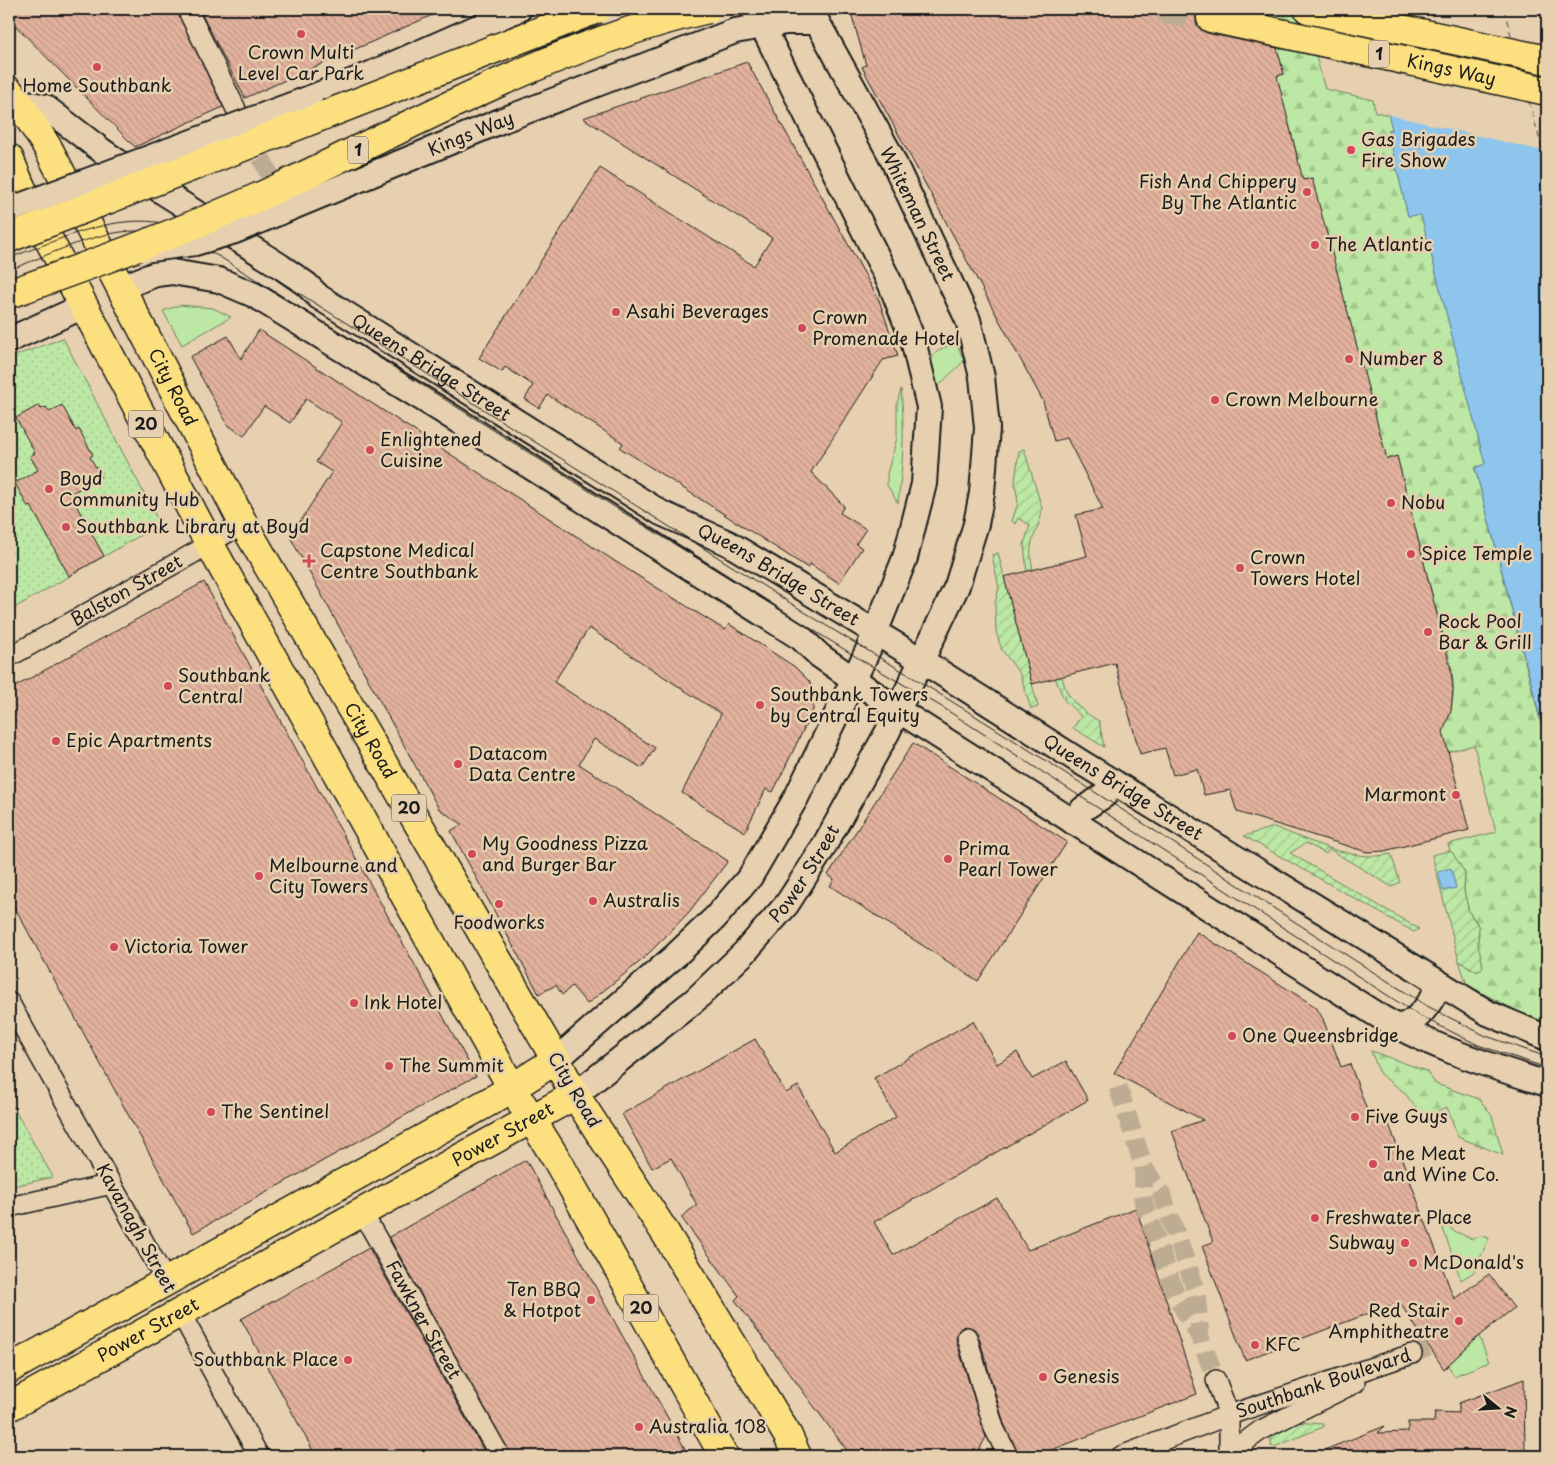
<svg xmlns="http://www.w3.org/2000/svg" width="1556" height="1465" font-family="'Playpen Sans',sans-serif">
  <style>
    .grass { fill: #bce7a4; stroke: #6c8260 }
    .forest { fill: url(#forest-firs); stroke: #6c8260 }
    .park { fill: url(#park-dots); stroke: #6c8260 }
    .garden { fill: url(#garden-furrows); stroke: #6c8260 }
    .water { fill: #8dc5ec; stroke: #608199 }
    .pier { fill: #e6d0af }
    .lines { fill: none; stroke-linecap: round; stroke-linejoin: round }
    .ferry { stroke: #333e46; stroke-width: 1; stroke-dasharray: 6 5; stroke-linecap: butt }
    .building { fill: url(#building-back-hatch); stroke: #1c1c1c }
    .minor-tunnel { stroke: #beac92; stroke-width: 19; stroke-dasharray: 19 9; stroke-linecap: butt }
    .trunk-tunnel { stroke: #beac92; stroke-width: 28; stroke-dasharray: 28 14; stroke-linecap: butt }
    .minor-casing { stroke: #1c1c1c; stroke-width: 22 }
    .tertiary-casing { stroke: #1c1c1c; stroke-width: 28 }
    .primary-casing { stroke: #1c1c1c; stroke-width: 31 }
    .trunk-casing { stroke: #1c1c1c; stroke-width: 31 }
    .minor { stroke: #e6d0af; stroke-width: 19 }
    .tertiary { stroke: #e6d0af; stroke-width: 24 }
    .primary { stroke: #fce080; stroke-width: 28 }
    .trunk { stroke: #fce080; stroke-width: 28 }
    .tram { stroke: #1c1c1c; stroke-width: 1 }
    .tertiary-bridge-casing { stroke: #1c1c1c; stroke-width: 28; stroke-linecap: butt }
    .trunk-bridge-casing { stroke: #1c1c1c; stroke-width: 31; stroke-linecap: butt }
    .tertiary-bridge { stroke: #e6d0af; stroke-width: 24 }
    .trunk-bridge { stroke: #fce080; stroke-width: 28 }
    .poi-dot { fill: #d1495b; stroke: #e6d0af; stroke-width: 2 }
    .labels { text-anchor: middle; stroke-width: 5; stroke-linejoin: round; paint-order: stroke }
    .shield { fill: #e6d0af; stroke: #595248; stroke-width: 1 }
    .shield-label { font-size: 16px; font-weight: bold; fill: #1c1c1c }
    .poi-label { font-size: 18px; fill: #1c1c1c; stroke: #e6d0af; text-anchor: start }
    .street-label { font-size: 18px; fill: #1c1c1c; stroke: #e6d0af }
  </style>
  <defs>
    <pattern id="forest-firs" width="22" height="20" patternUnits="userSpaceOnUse" patternTransform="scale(1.25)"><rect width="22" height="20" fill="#bce7a4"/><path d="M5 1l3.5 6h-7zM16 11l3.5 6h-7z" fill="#a1c68d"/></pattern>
    <pattern id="park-dots" width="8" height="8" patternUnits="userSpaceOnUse" patternTransform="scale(1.25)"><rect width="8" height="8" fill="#bce7a4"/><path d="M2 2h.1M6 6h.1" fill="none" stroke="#a1c68d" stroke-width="1.8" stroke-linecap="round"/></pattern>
    <pattern id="garden-furrows" width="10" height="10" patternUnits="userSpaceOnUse" patternTransform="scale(1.25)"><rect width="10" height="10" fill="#bce7a4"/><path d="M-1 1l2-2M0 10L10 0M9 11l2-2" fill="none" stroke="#a1c68d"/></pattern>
    <pattern id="building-back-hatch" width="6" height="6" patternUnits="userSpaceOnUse" patternTransform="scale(1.25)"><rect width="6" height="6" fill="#e2b29d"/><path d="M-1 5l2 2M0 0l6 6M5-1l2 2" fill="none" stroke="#c19887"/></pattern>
  </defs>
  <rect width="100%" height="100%" fill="#e6d0af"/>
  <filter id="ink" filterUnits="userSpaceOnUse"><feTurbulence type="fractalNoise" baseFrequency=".02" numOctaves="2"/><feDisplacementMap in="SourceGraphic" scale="10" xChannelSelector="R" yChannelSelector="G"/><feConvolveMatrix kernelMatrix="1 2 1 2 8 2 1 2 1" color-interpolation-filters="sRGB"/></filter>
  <g filter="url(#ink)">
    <!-- grass -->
    <path class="grass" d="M180,305l33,3 18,9 -49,28 -19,-34z
      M957,344l7,17 -29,28c-10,-23 -6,-41 22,-45z
      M901,389c4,39 2,75 -3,114l-11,-18v-11l10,-36v-34z
      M1441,1223l7,1 4,6 20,9 8,-3 9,2 -15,34 -13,8z
      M1479,1336l10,26 -35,14 -6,-11z"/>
    <!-- forest -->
    <path class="forest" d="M1267,9h36l22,80 48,11 2,12 14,3 3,14 -4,1 20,86 13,-2 64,250 -10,4 72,279v280l-80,-42 -8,-24 15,9 9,-4 -6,-22 2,-10 -2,-11 -8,-11 -5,-21 1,-18 -15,-22 -2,-7 48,-12 -22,-87 -46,12c5,-16 17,-28 22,-45 10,-35 -7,-74 -15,-107l-28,5 -1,-5 27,-7 -36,-141 -28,7 -57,-286 -29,8 14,-31 -14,-53 -27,-20 28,-8z
      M1371,1051l55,20 10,13 43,15 13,17 11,39 -45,-18 -11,-30 -24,10 -19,-25 -24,-18z"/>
    <!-- park -->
    <path class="park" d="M63,338l97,186 -151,87v-253z
      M9,1100l44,77 -44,10z"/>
    <!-- garden -->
    <path class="garden" d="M1024,449l18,59c-2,27 -17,28 -9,62l-6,2 -3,-28 6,-19 -12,-7 -3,6 -3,-3 6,-18 -3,-21 4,-31z
      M998,553l40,154 -7,2 -11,-35 -18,-24 -6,-18 -1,-29 4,-15 -7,-33z
      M1062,676c4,23 18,34 37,45l5,26 -31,-19 8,-12 -16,-15 -10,-23z
      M1274,827c35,13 79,36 117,27l9,28 -8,5 -63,-38 -3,5 -20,-11 -16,10 129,76 -5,3 -170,-96z
      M1448,851l4,1 13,21 -1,18 5,21 10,15 -1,17 5,22 -5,6 -19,-11 -27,-106z
      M1293,1422l30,2v3l-49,20 -3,-1v-13z"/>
    <!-- water -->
    <path class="water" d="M1547,9v735l-72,-276 10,-4 -64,-249 -13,1 -20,-85 4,-2 -7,-26z
      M1451,868l5,20 -13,3 -5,-19z"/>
    <!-- pier -->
    <path class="pier" d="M1359,9h188v143l-161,-38z"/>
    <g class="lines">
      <!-- ferry -->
      <path class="ferry" d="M1504,9l8,30
        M1529,101l18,65"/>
    </g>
    <!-- building -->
    <path class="building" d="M9,9h167l47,98 -88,40 -126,-128z
      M199,9h247l-201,89z
      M850,9h349l-3,6v8l4,6 7,4 70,15 7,26 -7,2 26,104 9,-2 75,281 10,-3 54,214 2,19 -2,22 -8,21 26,98 -85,21 -17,1 -130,-40 -7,-22 -26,5 -7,-26 -24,6 -8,-27 -25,6 -25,-91 -83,21 -28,-107 83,-21 -11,-41 27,-6 -36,-71 -13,3 -11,-40 -181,-334 4,-2z
      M747,62l132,238 19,56 -15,4 -72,112 33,34 -4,7 26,16 -10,15 6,4 -23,35 -29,-19 -2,4 -175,-112 -13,-8 3,-5 -75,-48 -9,13 -14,-9 8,-14 -28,-18 -3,5 -23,-14 121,-190 154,98 18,-28 -189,-120z
      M259,330l368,239 98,61 4,-6 66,43 14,14 4,9v20l-40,82 -7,-3 -21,43 -63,-39 39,-79 -132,-86 -35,54 101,66 -13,20 -48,-29 -15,25 149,97 -39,51 -22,23 -25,25 -55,44 -15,-18 -10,9 -6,-10 -17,9 -88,-163 11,-7 -23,-15 -149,-272 42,-65 -16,-10 26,-40 -36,-23 -16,24 -26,-17 -20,30 -16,-11 -38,-68 38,-21 13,23z
      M39,405l2,4 5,-2 3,5 13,-7 14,26 3,-2 14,26 -3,2 11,20 -31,17 34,62 -35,20 -38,-70 -3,1 -13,-24 23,-13 -8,-14 5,-3 -19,-35z
      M204,582l272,494 -283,157 -184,-336v-207z
      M913,743l154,99 -89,139 -148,-95 4,-7 -6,-4z
      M1197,932l119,75 7,12 18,48 9,-3 21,57 15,-5 68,183 35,-25 25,34 -39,31 -31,30 -45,-67 -154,58 -43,-114 11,-4 -41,-111 31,-11 -89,-47z
      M973,1021l24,43 20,-12 15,27 34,-18 22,39 -214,122 19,33 104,-57 31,52 108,-42 61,186 -161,62h-17l-15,-32 -26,-90 -4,-5 -10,-3 -5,4 -3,10 30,97 -10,19h-125l-116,-156 4,-4 -58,-79 16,-12 -26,-47 -19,10 -30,-54 133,-75 31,54 12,-7 37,66 61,-35 -22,-39z
      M526,1160l86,157 77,139h-178l-122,-219z
      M369,1248l118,208h-171l-75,-137z
      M1524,1379l1,77h-216l76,-30 -7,7 30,-1v-10h26l1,-10 24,1v-10z"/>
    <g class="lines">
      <!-- minor-tunnel -->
      <path class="minor-tunnel" d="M248,133l46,88
        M1118,1087l26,81 18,27 34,95 4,47
        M1144,1168l-1,33 34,97 23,39 16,43
        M1412,1354l16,-7"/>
      <!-- trunk-tunnel -->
      <path class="trunk-tunnel" d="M1160,9l51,9"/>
      <!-- minor casing -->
      <g class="minor-casing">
        <g id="minor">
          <path d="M187,9l49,100"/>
          <path id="s1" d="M9,657l185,-104 49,-30"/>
          <path d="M9,1002l157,279"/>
          <path d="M9,1207l103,-23"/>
          <path id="s2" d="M362,1212l138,244"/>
          <path d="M181,1314l78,142"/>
          <path d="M967,1337l27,91 14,28"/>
          <path d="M1216,1380l13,35v41"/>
          <path id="s3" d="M1121,1456l108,-41 183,-61"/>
          <path d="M1226,1456l35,-26 94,-47"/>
        </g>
      </g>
      <!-- tertiary casing -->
      <g class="tertiary-casing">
        <g id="tertiary">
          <path d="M310,98l56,-22 153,-67"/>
          <path id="s4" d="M18,101l27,6 56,43 43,30 136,86 26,18 13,13 342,216 67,30 193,117 158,101 409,252 59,25"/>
          <path d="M503,120l232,-89 51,-9h31"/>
          <path d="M122,287l34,-13 16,-2 47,8 35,15 187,115 360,228 19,18 78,54 476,303c53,33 114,52 173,71"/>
          <path d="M9,340l75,-34"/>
          <path d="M1073,822l10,-13 22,-14 7,-14"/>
          <path d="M1397,1027c20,-3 35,-25 42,-43"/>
          <path d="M556,1060l120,-105 39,-37 35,-41 46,-79 72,-148 37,-92 19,-74 5,-77 -16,-67 -22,-55 -137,-276"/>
          <path id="s5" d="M575,1095l120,-95 49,-47 43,-49 33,-51 67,-120 70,-147 19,-62 6,-31 5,-65 -5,-51 -14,-57 -79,-168 -79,-143"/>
        </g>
      </g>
      <!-- primary casing -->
      <g class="primary-casing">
        <g id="primary">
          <path id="s6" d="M9,91l9,10 30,47 195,375 313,537"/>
          <path d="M9,158l12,29 188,356 303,545"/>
        </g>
      </g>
      <!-- trunk casing -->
      <g class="trunk-casing">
        <g id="trunk">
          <path d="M1308,9l239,51"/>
          <path id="s7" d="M1211,18l336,73"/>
          <path d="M522,1104l35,56 167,296"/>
          <path d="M9,1369l485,-270 62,-39 19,35 91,139 122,202 9,20"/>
          <path id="s8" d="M9,1407l566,-312"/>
        </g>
      </g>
      <!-- minor -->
      <use href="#minor" class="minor"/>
      <!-- tertiary -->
      <use href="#tertiary" class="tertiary"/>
      <!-- primary -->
      <use href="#primary" class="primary"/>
      <!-- trunk -->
      <use href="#trunk" class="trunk"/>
      <!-- tram -->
      <path class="tram" d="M9,258c51,-18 104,-46 159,-34 21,5 41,16 61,25l601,379c204,119 397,253 597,378l59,30 61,21
        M9,270c38,-14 86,-39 127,-39 30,0 58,13 84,26l409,259 234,145 79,46 476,308 60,30 69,23"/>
      <!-- tertiary-bridge casing -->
      <g class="tertiary-bridge-casing">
        <path id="tertiary-bridge" d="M9,210l301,-112
          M144,250l51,-7 40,-12 268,-111"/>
      </g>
      <!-- trunk-bridge casing -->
      <g class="trunk-bridge-casing">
        <path id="trunk-bridge" d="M9,238l588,-229
          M9,294c89,-32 179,-64 265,-104 138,-65 285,-147 434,-181"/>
      </g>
      <!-- tertiary-bridge -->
      <use href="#tertiary-bridge" class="tertiary-bridge"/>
      <!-- trunk-bridge -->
      <use href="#trunk-bridge" class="trunk-bridge"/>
    </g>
  </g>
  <!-- markers -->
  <g class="poi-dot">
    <circle cx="301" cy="34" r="5"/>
    <circle cx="97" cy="67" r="5"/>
    <circle cx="1351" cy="150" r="5"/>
    <circle cx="1307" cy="192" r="5"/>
    <circle cx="1315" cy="245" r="5"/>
    <circle cx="616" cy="312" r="5"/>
    <circle cx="802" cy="328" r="5"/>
    <circle cx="1349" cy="359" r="5"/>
    <circle cx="1215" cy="400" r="5"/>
    <circle cx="370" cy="450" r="5"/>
    <circle cx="49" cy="489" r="5"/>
    <circle cx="1391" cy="503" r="5"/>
    <circle cx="66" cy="527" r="5"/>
    <circle cx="1411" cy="554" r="5"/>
    <path d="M306.5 553.5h5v5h5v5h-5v5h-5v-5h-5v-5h5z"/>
    <circle cx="1240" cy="568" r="5"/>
    <circle cx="1428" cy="632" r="5"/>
    <circle cx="168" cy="686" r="5"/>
    <circle cx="760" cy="705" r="5"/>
    <circle cx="56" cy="741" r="5"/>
    <circle cx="458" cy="764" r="5"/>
    <circle cx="1456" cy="795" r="5"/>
    <circle cx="472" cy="854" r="5"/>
    <circle cx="948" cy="859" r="5"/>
    <circle cx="259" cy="876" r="5"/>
    <circle cx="593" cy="901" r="5"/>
    <circle cx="499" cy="904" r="5"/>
    <circle cx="114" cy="947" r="5"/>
    <circle cx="354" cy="1003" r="5"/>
    <circle cx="1232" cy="1036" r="5"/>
    <circle cx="389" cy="1066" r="5"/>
    <circle cx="211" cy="1112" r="5"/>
    <circle cx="1355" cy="1117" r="5"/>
    <circle cx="1373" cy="1164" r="5"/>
    <circle cx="1315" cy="1218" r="5"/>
    <circle cx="1405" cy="1243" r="5"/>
    <circle cx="1413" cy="1263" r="5"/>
    <circle cx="591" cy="1300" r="5"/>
    <circle cx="1459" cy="1321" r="5"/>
    <circle cx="1255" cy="1345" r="5"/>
    <circle cx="348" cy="1360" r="5"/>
    <circle cx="1043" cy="1377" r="5"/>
    <circle cx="639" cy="1427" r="5"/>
  </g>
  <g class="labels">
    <!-- shield labels -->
    <g class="shield">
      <rect x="1369" y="40.5" width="20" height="27" rx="4"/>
      <rect x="348" y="136.5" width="20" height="27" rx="4"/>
      <rect x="128.5" y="410.5" width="35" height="27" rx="4"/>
      <rect x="391.5" y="794.5" width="35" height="27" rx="4"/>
      <rect x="623.5" y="1294.5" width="35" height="27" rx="4"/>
    </g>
    <g class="shield-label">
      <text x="1379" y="60">1</text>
      <text x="358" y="156">1</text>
      <text x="146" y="430">20</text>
      <text x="409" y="814">20</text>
      <text x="641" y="1314">20</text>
    </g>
    <!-- poi labels -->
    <g class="poi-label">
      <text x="301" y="59" text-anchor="middle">Crown Multi<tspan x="301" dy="21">Level Car Park</tspan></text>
      <text x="97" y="92" text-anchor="middle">Home Southbank</text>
      <text x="1361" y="146">Gas Brigades<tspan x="1361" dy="21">Fire Show</tspan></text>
      <text x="1297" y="188" text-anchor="end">Fish And Chippery<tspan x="1297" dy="21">By The Atlantic</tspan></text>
      <text x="1325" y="251">The Atlantic</text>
      <text x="626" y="318">Asahi Beverages</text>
      <text x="812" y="324">Crown<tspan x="812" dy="21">Promenade Hotel</tspan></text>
      <text x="1359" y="365">Number 8</text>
      <text x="1225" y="406">Crown Melbourne</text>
      <text x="380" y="446">Enlightened<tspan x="380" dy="21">Cuisine</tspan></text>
      <text x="59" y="485">Boyd<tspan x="59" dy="21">Community Hub</tspan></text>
      <text x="1401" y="509">Nobu</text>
      <text x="76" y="533">Southbank Library at Boyd</text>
      <text x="320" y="557">Capstone Medical<tspan x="320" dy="21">Centre Southbank</tspan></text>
      <text x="1421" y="560">Spice Temple</text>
      <text x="1250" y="564">Crown<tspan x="1250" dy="21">Towers Hotel</tspan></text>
      <text x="1438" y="628">Rock Pool<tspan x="1438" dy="21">Bar &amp; Grill</tspan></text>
      <text x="178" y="682">Southbank<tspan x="178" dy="21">Central</tspan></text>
      <text x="770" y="701">Southbank Towers<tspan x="770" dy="21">by Central Equity</tspan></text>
      <text x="66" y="747">Epic Apartments</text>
      <text x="468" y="760">Datacom<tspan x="468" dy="21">Data Centre</tspan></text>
      <text x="1446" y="801" text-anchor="end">Marmont</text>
      <text x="482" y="850">My Goodness Pizza<tspan x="482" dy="21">and Burger Bar</tspan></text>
      <text x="958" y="855">Prima<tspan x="958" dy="21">Pearl Tower</tspan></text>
      <text x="269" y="872">Melbourne and<tspan x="269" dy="21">City Towers</tspan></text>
      <text x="603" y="907">Australis</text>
      <text x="499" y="929" text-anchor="middle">Foodworks</text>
      <text x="124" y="953">Victoria Tower</text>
      <text x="364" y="1009">Ink Hotel</text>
      <text x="1242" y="1042">One Queensbridge</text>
      <text x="399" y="1072">The Summit</text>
      <text x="221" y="1118">The Sentinel</text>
      <text x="1365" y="1123">Five Guys</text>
      <text x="1383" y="1160">The Meat<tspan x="1383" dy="21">and Wine Co.</tspan></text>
      <text x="1325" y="1224">Freshwater Place</text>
      <text x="1395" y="1249" text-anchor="end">Subway</text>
      <text x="1423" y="1269">McDonald's</text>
      <text x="581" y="1296" text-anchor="end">Ten BBQ<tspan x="581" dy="21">&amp; Hotpot</tspan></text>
      <text x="1449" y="1317" text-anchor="end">Red Stair<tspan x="1449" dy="21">Amphitheatre</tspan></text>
      <text x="1265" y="1351">KFC</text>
      <text x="338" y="1366" text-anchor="end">Southbank Place</text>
      <text x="1053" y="1383">Genesis</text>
      <text x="649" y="1433">Australia 108</text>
    </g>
    <!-- street labels -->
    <g class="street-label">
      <text dy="6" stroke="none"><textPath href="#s7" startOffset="246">Kings Way</textPath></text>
      <text transform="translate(471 134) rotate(-22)" y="6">Kings Way</text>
      <text transform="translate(917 214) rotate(64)" y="6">Whiteman Street</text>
      <text dy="6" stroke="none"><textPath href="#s4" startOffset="494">Queens Bridge Street</textPath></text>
      <text dy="6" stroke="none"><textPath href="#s6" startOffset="339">City Road</textPath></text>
      <text dy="6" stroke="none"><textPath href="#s4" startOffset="899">Queens Bridge Street</textPath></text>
      <text dy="6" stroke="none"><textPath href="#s1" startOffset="135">Balston Street</textPath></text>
      <text dy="6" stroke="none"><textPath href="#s6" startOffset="744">City Road</textPath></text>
      <text dy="6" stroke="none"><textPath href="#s4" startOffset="1304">Queens Bridge Street</textPath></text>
      <text dy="6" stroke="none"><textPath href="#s5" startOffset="321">Power Street</textPath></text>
      <text transform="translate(574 1090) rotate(59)" y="6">City Road</text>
      <text dy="6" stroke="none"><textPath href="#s8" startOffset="564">Power Street</textPath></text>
      <text transform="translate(136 1228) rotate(61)" y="6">Kavanagh Street</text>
      <text dy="6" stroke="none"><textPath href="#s2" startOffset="124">Fawkner Street</textPath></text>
      <text dy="6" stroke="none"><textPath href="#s8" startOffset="159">Power Street</textPath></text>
      <text dy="6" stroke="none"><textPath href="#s3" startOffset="215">Southbank Boulevard</textPath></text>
    </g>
  </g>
  <!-- margin -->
  <rect width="1556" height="1465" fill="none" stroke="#e6d0af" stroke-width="30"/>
  <rect x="15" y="15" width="1526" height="1435" fill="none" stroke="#1c1c1c" stroke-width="2" filter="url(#ink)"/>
  <!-- north arrow -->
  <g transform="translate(1498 1408) rotate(108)" stroke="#e6d0af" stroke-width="4" paint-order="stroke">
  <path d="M0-4L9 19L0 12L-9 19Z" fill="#1c1c1c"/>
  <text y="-8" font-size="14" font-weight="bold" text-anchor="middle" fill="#1c1c1c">N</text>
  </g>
</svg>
